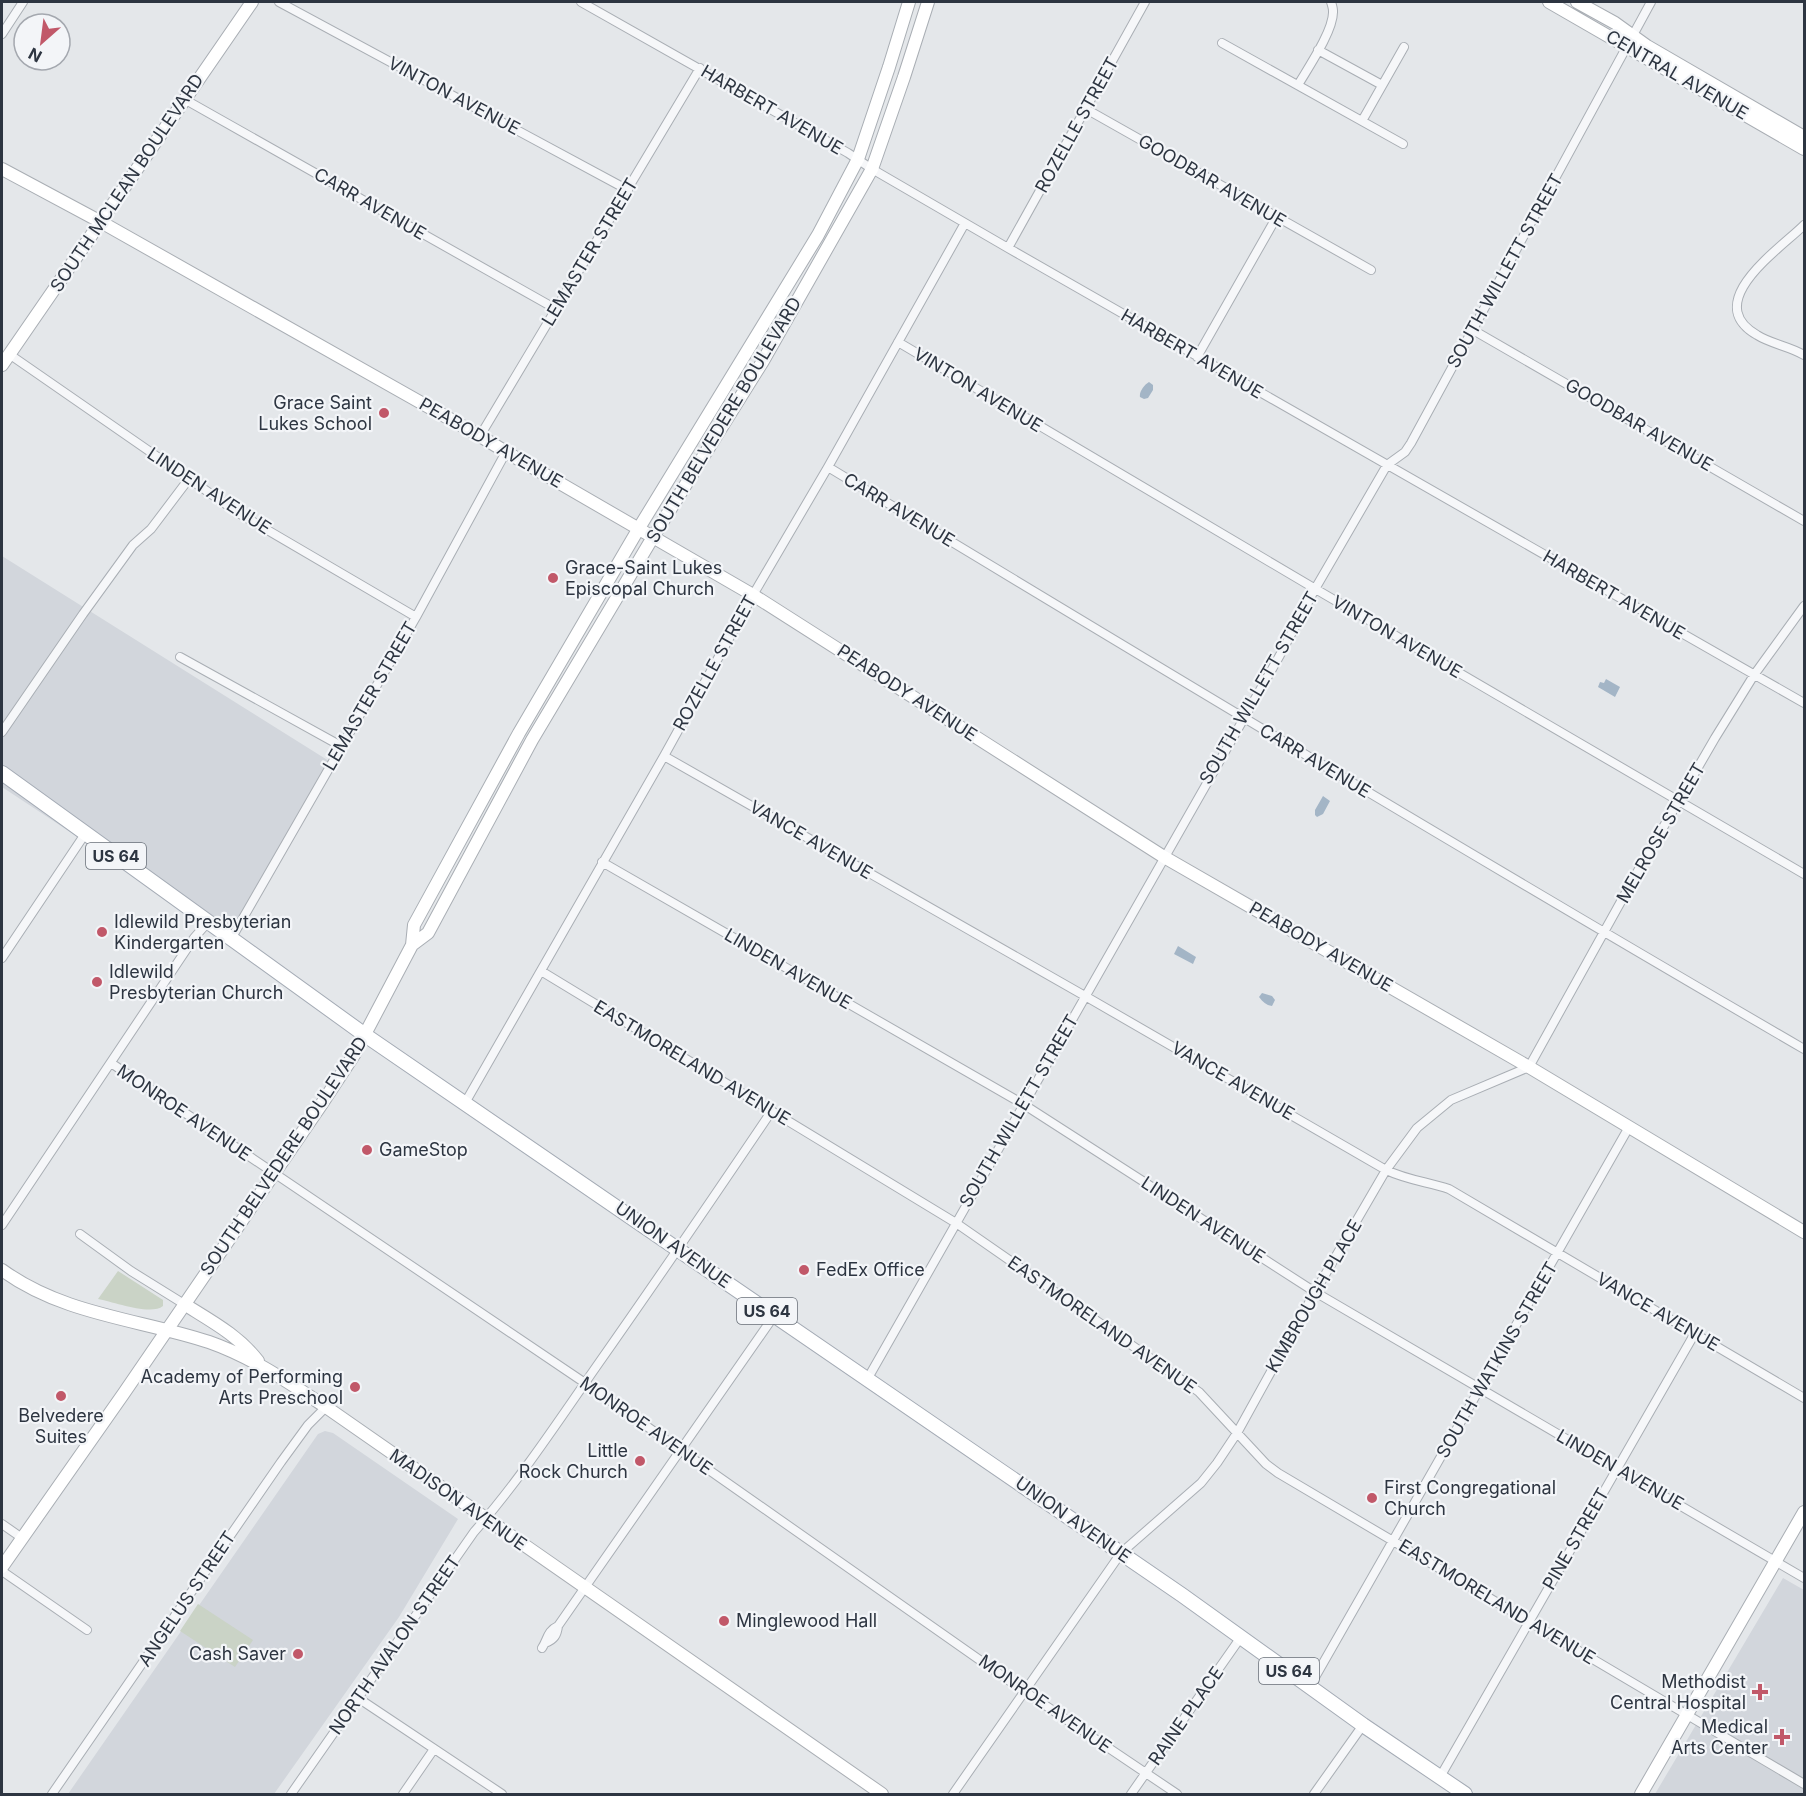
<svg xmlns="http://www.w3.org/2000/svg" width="1806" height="1796" font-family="Inter,sans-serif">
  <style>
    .built { fill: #d2d6dc }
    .green { fill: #cad3c6 }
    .water { fill: #a3b5c6 }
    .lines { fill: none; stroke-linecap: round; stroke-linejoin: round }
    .street-casing { stroke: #a9aeb4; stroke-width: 10 }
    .secondary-casing { stroke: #a9aeb4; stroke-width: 14 }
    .primary-casing { stroke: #a4abb5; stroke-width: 16 }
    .street { stroke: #f6f7f9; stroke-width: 8 }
    .secondary { stroke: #fff; stroke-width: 12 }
    .primary { stroke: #fff; stroke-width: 14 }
    .poi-dot { fill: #c15869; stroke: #f3f5f8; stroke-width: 2 }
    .labels { text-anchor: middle; stroke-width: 4.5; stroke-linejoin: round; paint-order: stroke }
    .shield { fill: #f3f5f8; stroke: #686f78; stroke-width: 1.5 }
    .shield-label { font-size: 16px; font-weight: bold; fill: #2d3541 }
    .street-label { font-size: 18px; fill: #2d3541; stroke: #f3f5f8 }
    .poi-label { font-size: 18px; fill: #2d3541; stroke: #f3f5f8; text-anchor: start }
  </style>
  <rect width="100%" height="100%" fill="#e4e7ea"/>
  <!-- built -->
  <path class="built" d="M2,556l327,205 -100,176 -227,-150z
    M325,1431l8,2 125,86 -59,98 -125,177h-206l250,-360z
    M1783,1578l21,12v204h-149z"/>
  <!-- green -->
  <path class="green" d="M118,1271l45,29v6c-12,10 -49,-4 -65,-7z
    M198,1604l55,36 -18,27 -55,-36z"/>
  <!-- water -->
  <path class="water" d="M1149,382l4,3v5l-5,8 -4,1 -4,-2c-1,-5 4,-12 9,-15z
    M1606,679l14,8 -5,10 -17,-10 2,-5 4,1z
    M1323,796l7,5 -7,13 -6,3 -2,-2v-5z
    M1178,946l18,11 -3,7 -19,-10z
    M1262,993l10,3 3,4 -3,6c-6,-1 -9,-4 -13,-9z"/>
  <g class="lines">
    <!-- street casing -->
    <g class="street-casing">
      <path id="street" d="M279,2l349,188
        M581,2l267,151 24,16 136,79 796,455
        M2,34l21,-32
        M1222,43l181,101
        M1318,50l64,35
        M1298,85c10,-17 36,-55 35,-74 0,-3 -1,-6 -2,-9
        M184,99l372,210
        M1086,109l285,161
        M1362,121l42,-74
        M1804,225c-24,24 -104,77 -47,110 14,9 32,11 47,20
        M1008,248l137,-246
        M1473,330l331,191
        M898,342l426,252 480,280
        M9,354l231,160 176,103
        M1197,357l79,-139
        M480,436l220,-368
        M828,467c324,196 649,392 976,582
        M180,657l161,89
        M2,732l81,-118 50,-69 18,-16 37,-49
        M664,756l421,240 301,174c21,10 42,12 63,19l355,209
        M602,862l421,242 292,188 489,286
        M231,939l185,-322 90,-165
        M2,958l83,-124
        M541,971l415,252 243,169 67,72 12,9 526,311
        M111,1063l474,320 439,308 153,103
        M465,1103l199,-347 89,-161 75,-128 137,-244
        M2,1225l192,-287 14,-16
        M80,1234l51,37 53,33
        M868,1378l412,-723 35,-66 72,-124 18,-13 6,-9 240,-441
        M2,1524l20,14
        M2,1571l85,59
        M545,1643c9,-3 12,-8 13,-17l216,-310
        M542,1648c6,-9 5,-17 16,-22
        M1310,1686l319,-559
        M358,1698l144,96
        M1440,1777l255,-444
        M52,1794l229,-332 27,-37 18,-18
        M291,1794l183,-262c45,-51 83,-109 122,-165 59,-84 117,-169 175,-255
        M403,1794l31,-45
        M953,1794l168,-241 80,-70 16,-20 20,-30 78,-141 71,-122 31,-42 34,-28 78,-33 110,-198 76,-131 39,-63 50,-69
        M1131,1794l110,-157
        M1314,1794l49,-69"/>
    </g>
    <!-- secondary casing -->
    <g class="secondary-casing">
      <path id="secondary" d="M1549,2l255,147
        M1577,2l38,21 32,23 157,91
        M2,169l99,53 379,214 26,16 247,143 411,262 365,210 275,165
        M2,365l250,-363
        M412,945l16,-12 104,-193 121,-203 110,-176 109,-192 32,-92 24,-75
        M2,1270c62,45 137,49 207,72 43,15 79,40 117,65l556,387
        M184,1304c27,17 54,31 74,57
        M2,1567l122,-174 197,-288 33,-50 58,-110 2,-20 105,-192 120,-205 179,-293 40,-76 31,-92 20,-65
        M1641,1794l163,-282"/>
    </g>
    <!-- primary casing -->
    <g class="primary-casing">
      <path id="primary" d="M2,773l363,262 817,560 181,130 102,69"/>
    </g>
    <!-- street -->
    <use href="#street" class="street"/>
    <!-- secondary -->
    <use href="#secondary" class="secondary"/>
    <!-- primary -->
    <use href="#primary" class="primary"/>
  </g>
  <!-- markers -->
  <g class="poi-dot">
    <circle cx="384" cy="413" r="6"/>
    <circle cx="553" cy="578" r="6"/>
    <circle cx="102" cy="932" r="6"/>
    <circle cx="97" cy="982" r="6"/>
    <circle cx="367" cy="1150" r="6"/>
    <circle cx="804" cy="1270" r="6"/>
    <circle cx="355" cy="1387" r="6"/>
    <circle cx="61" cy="1396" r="6"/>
    <circle cx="640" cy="1461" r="6"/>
    <circle cx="1372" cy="1498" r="6"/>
    <circle cx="724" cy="1621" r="6"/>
    <circle cx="298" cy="1654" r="6"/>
    <path d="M1757 1683h6v6h6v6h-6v6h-6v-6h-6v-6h6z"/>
    <path d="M1779 1728h6v6h6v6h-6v6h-6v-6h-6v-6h6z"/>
  </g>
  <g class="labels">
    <!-- shield labels -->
    <g class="shield">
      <rect x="86" y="843" width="60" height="26" rx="4.5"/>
      <rect x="737" y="1298" width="60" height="26" rx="4.5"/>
      <rect x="1259" y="1658" width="60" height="26" rx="4.5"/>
    </g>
    <g class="shield-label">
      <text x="116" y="862">US 64</text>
      <text x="767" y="1317">US 64</text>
      <text x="1289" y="1677">US 64</text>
    </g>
    <!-- street labels -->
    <g class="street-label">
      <text transform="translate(1677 75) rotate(30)" y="6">CENTRAL AVENUE</text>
      <text transform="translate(454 96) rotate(28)" y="6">VINTON AVENUE</text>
      <text transform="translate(772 110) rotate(30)" y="6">HARBERT AVENUE</text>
      <text transform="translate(1077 125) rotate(-61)" y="6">ROZELLE STREET</text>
      <text transform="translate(1212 181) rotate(30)" y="6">GOODBAR AVENUE</text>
      <text transform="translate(127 183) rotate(-56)" y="6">SOUTH MCLEAN BOULEVARD</text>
      <text transform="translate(370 204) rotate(30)" y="6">CARR AVENUE</text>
      <text transform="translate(590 252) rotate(-59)" y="6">LEMASTER STREET</text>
      <text transform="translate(1505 271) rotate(-61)" y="6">SOUTH WILLETT STREET</text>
      <text transform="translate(1192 354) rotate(30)" y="6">HARBERT AVENUE</text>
      <text transform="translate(978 390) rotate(31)" y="6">VINTON AVENUE</text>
      <text transform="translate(724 420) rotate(-59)" y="6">SOUTH BELVEDERE BOULEVARD</text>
      <text transform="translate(1639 425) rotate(30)" y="6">GOODBAR AVENUE</text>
      <text transform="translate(491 443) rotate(30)" y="6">PEABODY AVENUE</text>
      <text transform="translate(209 491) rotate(33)" y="6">LINDEN AVENUE</text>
      <text transform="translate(899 510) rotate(31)" y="6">CARR AVENUE</text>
      <text transform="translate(1614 595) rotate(30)" y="6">HARBERT AVENUE</text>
      <text transform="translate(1397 637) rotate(30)" y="6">VINTON AVENUE</text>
      <text transform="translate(715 663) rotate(-61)" y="6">ROZELLE STREET</text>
      <text transform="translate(1259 688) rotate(-60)" y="6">SOUTH WILLETT STREET</text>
      <text transform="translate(907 693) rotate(33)" y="6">PEABODY AVENUE</text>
      <text transform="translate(370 696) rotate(-60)" y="6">LEMASTER STREET</text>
      <text transform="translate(1315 761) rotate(31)" y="6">CARR AVENUE</text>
      <text transform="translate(1661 833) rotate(-60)" y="6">MELROSE STREET</text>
      <text transform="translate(811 840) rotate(30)" y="6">VANCE AVENUE</text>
      <text transform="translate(1321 947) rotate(30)" y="6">PEABODY AVENUE</text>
      <text transform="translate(788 969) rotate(30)" y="6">LINDEN AVENUE</text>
      <text transform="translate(692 1063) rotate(31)" y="6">EASTMORELAND AVENUE</text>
      <text transform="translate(1233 1081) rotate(30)" y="6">VANCE AVENUE</text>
      <text transform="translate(1019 1111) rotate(-60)" y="6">SOUTH WILLETT STREET</text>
      <text transform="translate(184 1113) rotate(34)" y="6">MONROE AVENUE</text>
      <text transform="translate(284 1156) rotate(-56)" y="6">SOUTH BELVEDERE BOULEVARD</text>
      <text transform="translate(1203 1220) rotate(33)" y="6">LINDEN AVENUE</text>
      <text transform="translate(673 1245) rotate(35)" y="6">UNION AVENUE</text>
      <text transform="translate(1314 1296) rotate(-60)" y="6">KIMBROUGH PLACE</text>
      <text transform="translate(1658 1312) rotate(30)" y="6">VANCE AVENUE</text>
      <text transform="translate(1102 1325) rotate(35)" y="6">EASTMORELAND AVENUE</text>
      <text transform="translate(1497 1360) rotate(-60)" y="6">SOUTH WATKINS STREET</text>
      <text transform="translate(646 1426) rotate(35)" y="6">MONROE AVENUE</text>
      <text transform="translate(1620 1470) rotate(30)" y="6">LINDEN AVENUE</text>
      <text transform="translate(458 1500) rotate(35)" y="6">MADISON AVENUE</text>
      <text transform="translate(1073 1520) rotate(35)" y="6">UNION AVENUE</text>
      <text transform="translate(1576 1539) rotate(-60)" y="6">PINE STREET</text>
      <text transform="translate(187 1599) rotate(-56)" y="6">ANGELUS STREET</text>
      <text transform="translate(1497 1602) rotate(31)" y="6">EASTMORELAND AVENUE</text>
      <text transform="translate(395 1645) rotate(-55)" y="6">NORTH AVALON STREET</text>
      <text transform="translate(1045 1704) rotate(35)" y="6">MONROE AVENUE</text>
      <text transform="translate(1186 1716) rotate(-55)" y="6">RAINE PLACE</text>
    </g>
    <!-- poi labels -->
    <g class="poi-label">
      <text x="372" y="409" text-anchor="end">Grace Saint<tspan x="372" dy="21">Lukes School</tspan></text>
      <text x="565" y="574">Grace-Saint Lukes<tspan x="565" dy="21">Episcopal Church</tspan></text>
      <text x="114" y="928">Idlewild Presbyterian<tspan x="114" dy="21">Kindergarten</tspan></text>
      <text x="109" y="978">Idlewild<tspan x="109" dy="21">Presbyterian Church</tspan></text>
      <text x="379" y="1156">GameStop</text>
      <text x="816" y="1276">FedEx Office</text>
      <text x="343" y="1383" text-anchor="end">Academy of Performing<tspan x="343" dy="21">Arts Preschool</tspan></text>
      <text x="61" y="1422" text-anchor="middle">Belvedere<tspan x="61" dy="21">Suites</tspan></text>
      <text x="628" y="1457" text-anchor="end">Little<tspan x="628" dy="21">Rock Church</tspan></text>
      <text x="1384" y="1494">First Congregational<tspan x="1384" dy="21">Church</tspan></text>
      <text x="736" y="1627">Minglewood Hall</text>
      <text x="286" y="1660" text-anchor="end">Cash Saver</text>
      <text x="1746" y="1688" text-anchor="end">Methodist<tspan x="1746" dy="21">Central Hospital</tspan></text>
      <text x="1768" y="1733" text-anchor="end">Medical<tspan x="1768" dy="21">Arts Center</tspan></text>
    </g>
  </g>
  <!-- border -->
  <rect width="1806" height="1796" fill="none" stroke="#2d3541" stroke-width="6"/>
  <!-- north arrow -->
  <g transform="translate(42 42) rotate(208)"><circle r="28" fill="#f3f5f8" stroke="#a4a8af" stroke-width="1.5"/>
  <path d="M0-4.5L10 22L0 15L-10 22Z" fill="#c15869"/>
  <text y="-9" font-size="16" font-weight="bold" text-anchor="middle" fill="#2d3541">N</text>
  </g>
</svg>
